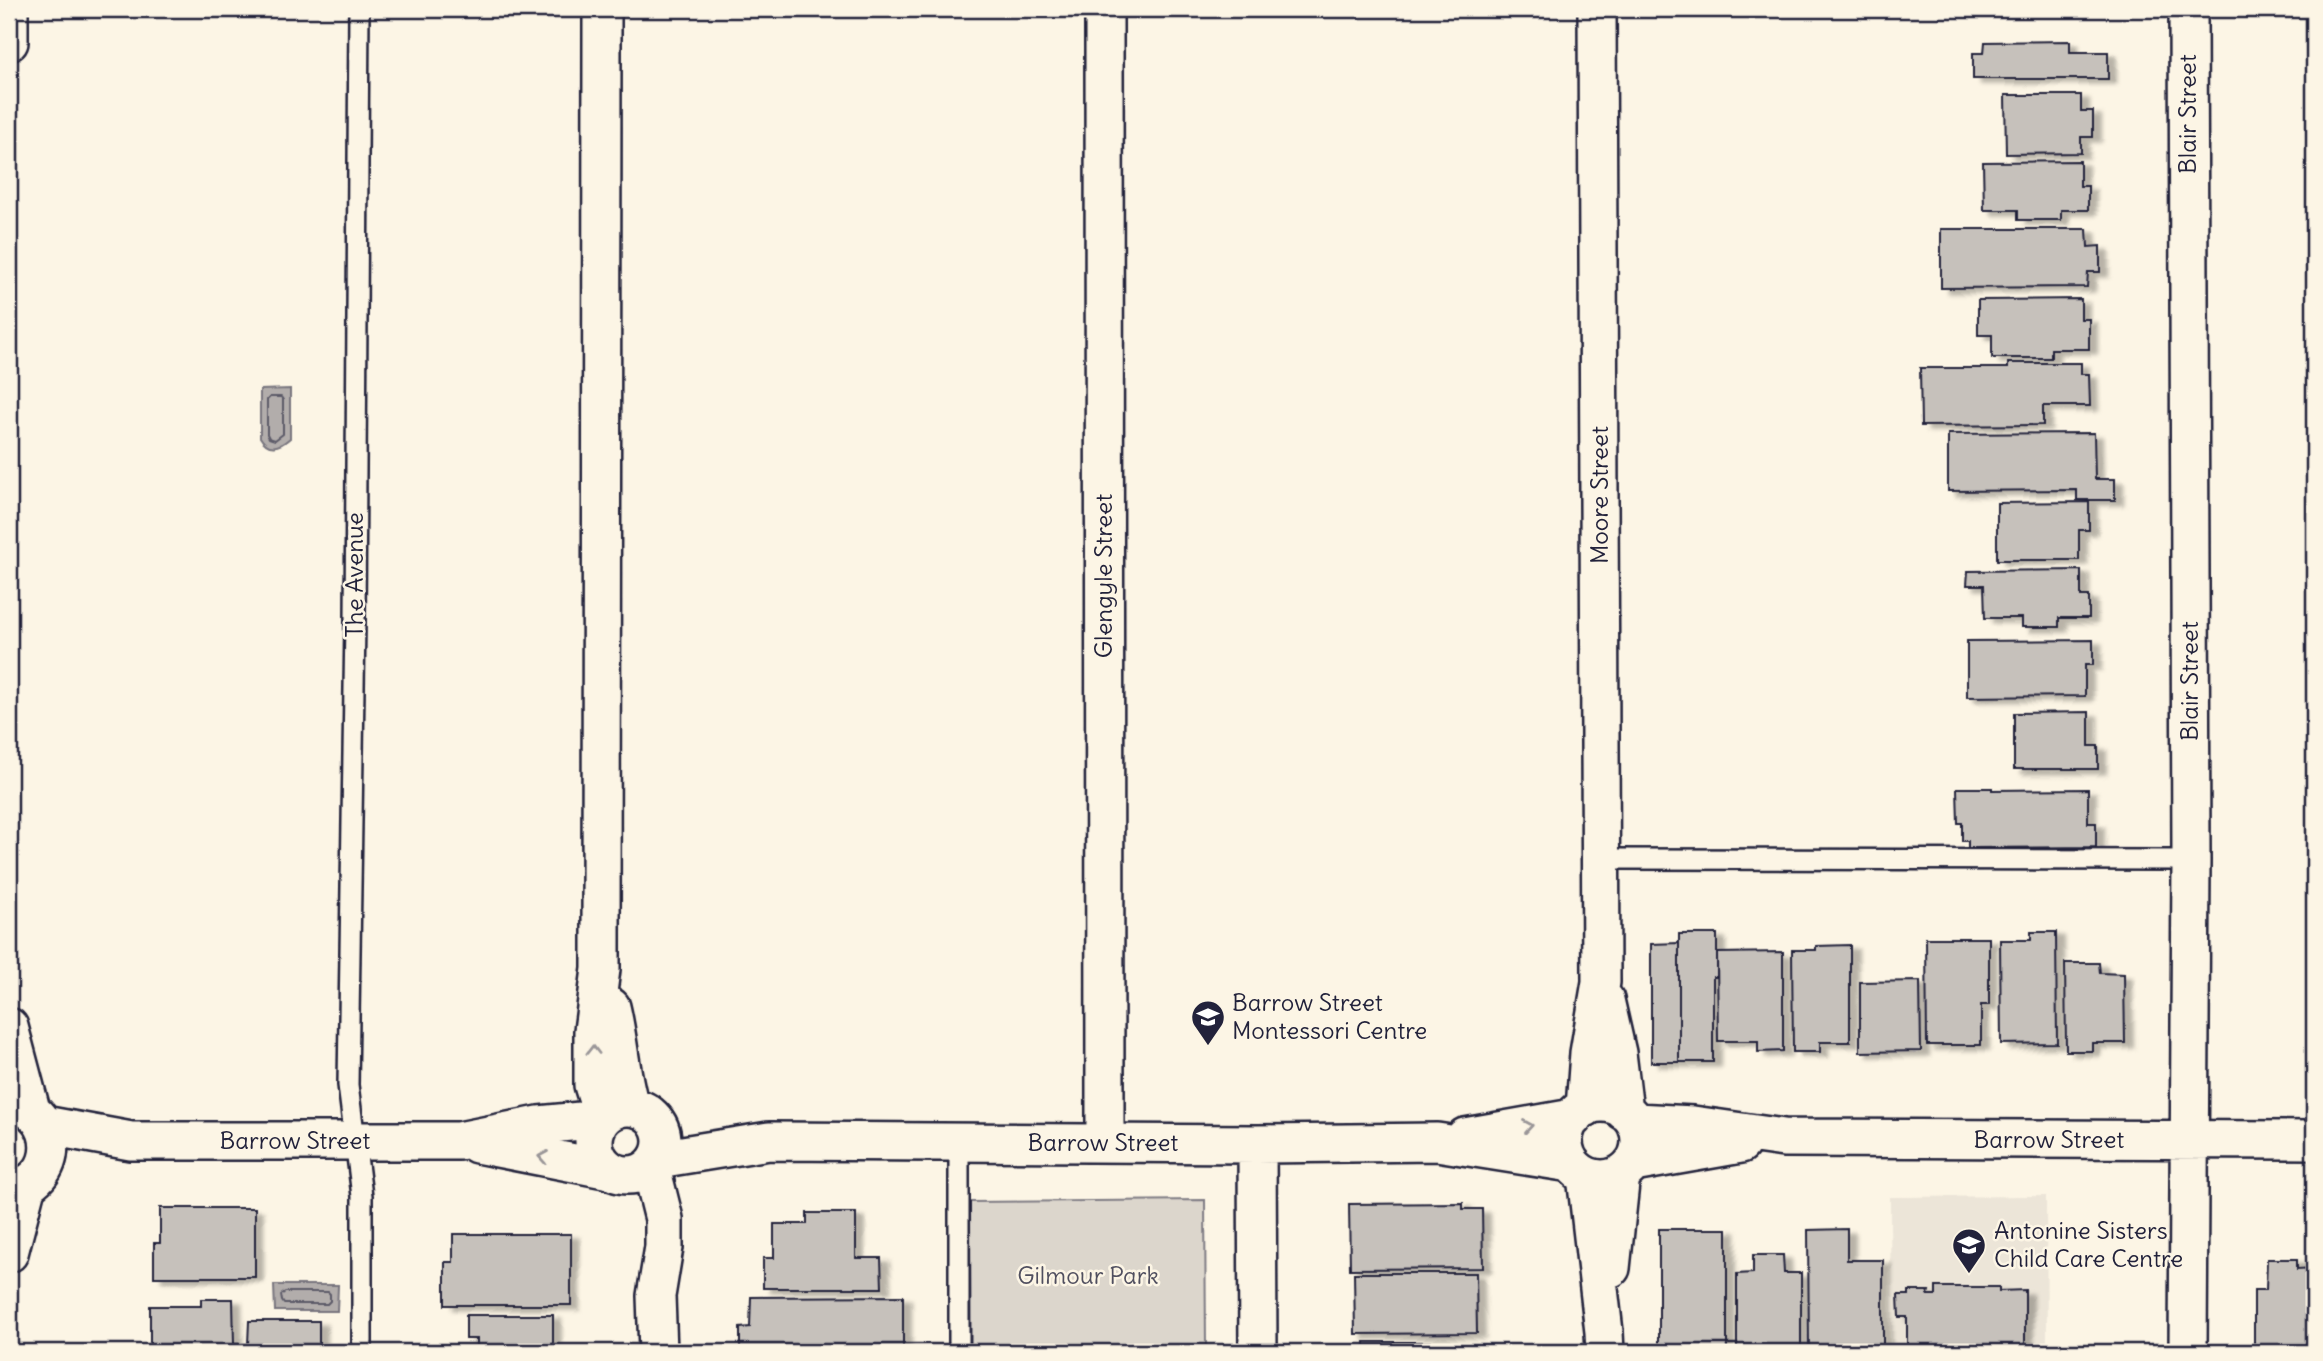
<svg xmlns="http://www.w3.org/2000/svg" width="2323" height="1361" font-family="Delius,sans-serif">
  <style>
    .built { fill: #ece5d8 }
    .green { fill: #dcd6cc; stroke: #7f7c84; stroke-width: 2 }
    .water { fill: #b2adab; stroke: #78757e; stroke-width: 2 }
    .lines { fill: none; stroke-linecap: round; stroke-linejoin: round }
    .shore { stroke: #5c5a68; stroke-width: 2 }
    .building { fill: #c6c1bb; stroke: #22223b; stroke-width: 2; filter: url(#shadow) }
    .service-casing { stroke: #22223b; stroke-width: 24 }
    .minor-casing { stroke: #22223b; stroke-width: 42 }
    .service { stroke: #fcf5e5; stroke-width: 19 }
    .minor { stroke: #fcf5e5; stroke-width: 37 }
    .oneway { stroke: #9a9698 }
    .labels { text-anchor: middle; stroke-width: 5; stroke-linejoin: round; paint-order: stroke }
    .street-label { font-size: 24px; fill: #22223b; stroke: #fcf5e5 }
    .poi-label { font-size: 24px; fill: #22223b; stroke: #fcf5e5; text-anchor: start }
    .park-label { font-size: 24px; fill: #504f5f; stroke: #fcf5e5 }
  </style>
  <defs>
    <filter id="shadow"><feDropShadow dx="8" dy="4.5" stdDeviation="2" flood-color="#0004"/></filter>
  </defs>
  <rect width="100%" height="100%" fill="#fcf5e5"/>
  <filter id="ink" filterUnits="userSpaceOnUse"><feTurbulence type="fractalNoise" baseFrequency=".0143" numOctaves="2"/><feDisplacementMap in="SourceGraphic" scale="14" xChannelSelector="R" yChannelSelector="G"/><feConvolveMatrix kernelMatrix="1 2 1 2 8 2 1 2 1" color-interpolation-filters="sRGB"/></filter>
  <g filter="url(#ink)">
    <!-- built -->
    <path class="built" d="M2046,1196l1,156h-156l-1,-155z"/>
    <!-- green -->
    <path class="green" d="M1205,1200l1,152h-235l-1,-150z"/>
    <!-- water -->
    <path class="water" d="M290,389v49c-11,10 -22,13 -30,-1v-47z
      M274,1285h64l-1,26h-62z"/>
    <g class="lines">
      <!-- shore -->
      <path class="shore" d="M270,397h11l2,3v34l-8,6 -6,-2 -2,-4v-34z
        M285,1292h43l2,2v7l-3,3h-43l-2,-3 -1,-6z"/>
    </g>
    <!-- building -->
    <path class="building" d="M2070,41v11h38v27h-135v-26h11l1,-11z
      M2005,95h76v16h12v26h-12v16l-75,1z
      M2080,161v25h8v24h-27v10h-43v-10h-34l-1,-48z
      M1941,229h146l1,18 12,-1v26h-12l-1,15 -146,1z
      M2081,299v20h8v30h-38v9h-59v-23h-14v-35z
      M2008,363h73v11h8l1,32h-47v19l-122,1 -1,-58h88z
      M2094,433l1,46h20v21h-38v-10l-129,1v-57z
      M2089,502v28h-10v30h-82v-57z
      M2081,570v26h8v22h-30v9h-37v-9h-37l-1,-33h-17l1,-14z
      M2093,640v25h-8v31l-118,1v-56z
      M2089,712v34h9v23h-84v-56z
      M1957,788h35v2l96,-1v34h8v24l-128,1v-7h-6v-18h-4z
      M2031,932h25l1,111 -56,1 -1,-104h31z
      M1679,934h38v43h-4v85h-34z
      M1926,938h63v67h-8v40h-54z
      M1679,943v119h-28v-118z
      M1850,945v97h-30v10h-27l-1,-102h24v-4z
      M1783,952v99l-25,1v-11h-40l-1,-88z
      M2065,963h34l1,10 24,1 1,69h-33v8h-26z
      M1920,981l1,70 -61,1v-70z
      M1463,1203v6h19l1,59 -133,1 -1,-65z
      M160,1208h95v69h-101v-34h6z
      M807,1213h49v45h25l1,30h-119v-30h11v-34h33z
      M1659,1229h68v123h-68z
      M1847,1229v31h36v92h-74l-1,-122z
      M453,1234h118v71h-126v-43h8z
      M1753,1255h30l1,18h17v79h-64v-78l16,-1z
      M2267,1259h30v10l17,-1v84h-60v-62h12z
      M1354,1273h122l1,60 -122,1z
      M1936,1287h63v4l26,-1v62h-118v-35h-8l-1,-22h11v-4h20l-1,4h8z
      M903,1296v56h-163v-24l10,-1 1,-30z
      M201,1299h32l1,45h14l1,-23h70v31h-169v-46h51z
      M466,1315h87v33h19v4h-95v-13h-11z
      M1365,1342h72l1,10h-73z"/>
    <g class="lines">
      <!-- service casing -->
      <g class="service-casing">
        <path id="service" d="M359,9l-4,613 -7,463 14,111v156
          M1601,859l590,1
          M959,1142v210"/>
      </g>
      <!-- minor casing -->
      <g class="minor-casing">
        <path id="minor" d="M602,9l-1,960 -8,62v54l10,32
          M1104,9l1,1134
          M9,42v-33
          M1605,1000l12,53 7,58
          M611,1007c8,33 9,66 19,99
          M9,1027l22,83
          M9,1102c53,9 53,82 0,87
          M1564 1141a38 38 0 1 1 76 0a38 38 0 1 1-76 0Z
          M594 1141a34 34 0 1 1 68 0a34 34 0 1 1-68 0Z
          M1585,1108l4,-55 12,-71 -4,-973
          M1635,1122l58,3 91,13 530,2
          M44,1125l87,16h328l80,-16 62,-6
          M1465,1137l108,-19
          M477,1144l133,26
          M1257,1144l1,208
          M658,1159l111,-18 488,3 180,-2 134,21
          M1633,1163l108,-19
          M651,1167l13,52v28l-8,49 2,56
          M1586,1176l18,156 1,20
          M9,1253l18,-69
          M1611,1268l10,-94
          M2188,1352l3,-492 -3,-851"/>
      </g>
      <!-- service -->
      <use href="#service" class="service"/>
      <!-- minor -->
      <use href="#minor" class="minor"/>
    </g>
    <!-- one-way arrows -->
    <defs><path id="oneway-chevron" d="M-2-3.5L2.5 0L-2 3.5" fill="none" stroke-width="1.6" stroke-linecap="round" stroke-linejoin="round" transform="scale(1.75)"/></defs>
    <g class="oneway">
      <use href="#oneway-chevron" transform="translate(593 1050) rotate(-90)"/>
      <use href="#oneway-chevron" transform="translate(1528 1126) rotate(-10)"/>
      <use href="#oneway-chevron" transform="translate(543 1157) rotate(-170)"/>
    </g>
  </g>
  <!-- icons -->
  <defs>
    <g id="school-pin" transform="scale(1.75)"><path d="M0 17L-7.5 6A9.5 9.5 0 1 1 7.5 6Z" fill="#22223b" stroke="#fcf5e5"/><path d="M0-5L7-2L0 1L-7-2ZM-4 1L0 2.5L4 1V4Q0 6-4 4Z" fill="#fff"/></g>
  </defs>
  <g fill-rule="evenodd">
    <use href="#school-pin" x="1208" y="1017"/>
    <use href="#school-pin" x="1969" y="1245"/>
  </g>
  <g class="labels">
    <!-- street labels -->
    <g class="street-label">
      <text transform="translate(2188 114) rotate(-90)" y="8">Blair Street</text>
      <text transform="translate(1600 495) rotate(-90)" y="8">Moore Street</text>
      <text transform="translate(355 575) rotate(-90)" y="8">The Avenue</text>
      <text transform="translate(1104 576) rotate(-90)" y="8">Glengyle Street</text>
      <text transform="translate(2190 681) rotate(-90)" y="8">Blair Street</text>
      <text x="2049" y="1148">Barrow Street</text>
      <text x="295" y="1149">Barrow Street</text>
      <text x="1103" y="1151">Barrow Street</text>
    </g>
    <!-- poi labels -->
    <g class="poi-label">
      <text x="1232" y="1011">Barrow Street<tspan x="1232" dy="28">Montessori Centre</tspan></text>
      <text x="1994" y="1239">Antonine Sisters<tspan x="1994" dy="28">Child Care Centre</tspan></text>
    </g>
    <!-- park labels -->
    <g class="park-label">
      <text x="1088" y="1284">Gilmour Park</text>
    </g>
  </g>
  <!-- margin -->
  <rect width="2323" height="1361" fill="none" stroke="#fcf5e5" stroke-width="35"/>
  <rect x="18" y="18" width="2288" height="1326" fill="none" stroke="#22223b" stroke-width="2.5" filter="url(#ink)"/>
</svg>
